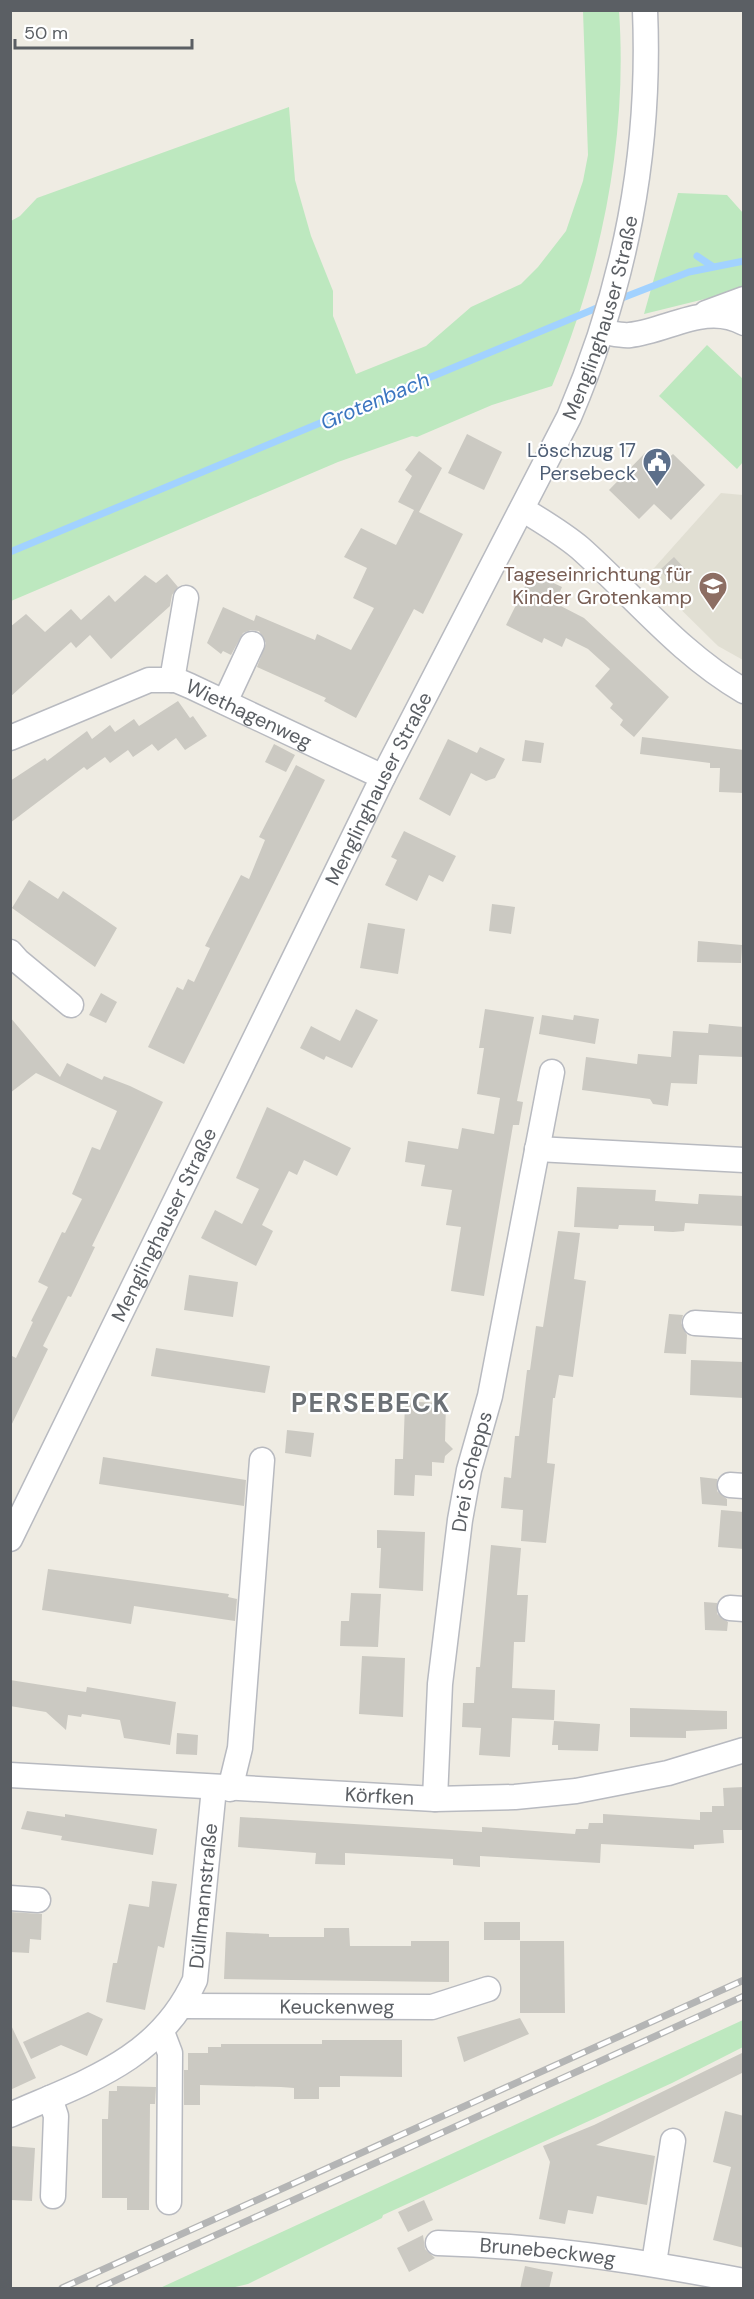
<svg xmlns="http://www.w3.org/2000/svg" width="754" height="2299" font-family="'DM Sans',sans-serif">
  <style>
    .education { fill: #e1dfd3 }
    .green { fill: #bde8bf }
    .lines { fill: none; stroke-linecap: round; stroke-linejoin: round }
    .stream { stroke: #a2d2ff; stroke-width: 7 }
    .building { fill: #cbc9c2 }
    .minor-casing { stroke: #b8bac0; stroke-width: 27 }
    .minor { stroke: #fff; stroke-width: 24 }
    .rail-casing { stroke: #b4b5b5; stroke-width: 7 }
    .rail { stroke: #fff; stroke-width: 4.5; stroke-dasharray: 14; stroke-linecap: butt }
    .labels { text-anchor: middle; stroke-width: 4.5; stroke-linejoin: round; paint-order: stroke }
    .street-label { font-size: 20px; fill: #5b5f64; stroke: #fff }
    .service-label { font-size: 20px; fill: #4e5e75; stroke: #fff; text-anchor: end }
    .education-label { font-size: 20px; fill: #785e54; stroke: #fff; text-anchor: end }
    .water-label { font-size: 21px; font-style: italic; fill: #3c76c0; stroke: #fff }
    .district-label { font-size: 26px; font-weight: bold; letter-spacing: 1.5px; fill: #6c7176; stroke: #fff }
  </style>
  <rect width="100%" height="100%" fill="#efece3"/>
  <!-- education -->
  <path class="education" d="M721,493l22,2v165l-25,-14 -71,-70z"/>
  <!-- green -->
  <path class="green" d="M583,11h36c9,127 -18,258 -67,375l-60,19 -75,32 -5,-1 -74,26 -327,139v-380l9,-5 17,-18 252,-91 6,73 16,56 22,55v25l23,58 70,-28 45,-39 50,-23 17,-17 28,-36 17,-50 5,-26z
    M678,193l49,2 16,18v82l-14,-2 -85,21z
    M707,345l36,34v83l-6,7 -78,-73z
    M743,2020v27l-71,36 -289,132 -1,3 -134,66 -17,4h-71z"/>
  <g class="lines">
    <!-- stream -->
    <path class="stream" d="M697,256l15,10
      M617,300l72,-28 55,-11
      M10,552l594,-247"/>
  </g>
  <!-- building -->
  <path class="building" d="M467,434l35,18 -18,38 -36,-17z
    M419,451l23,17 -23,44 44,22 -40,80 -9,-5 -58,109 -32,-17 2,-3 -69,-31 9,-24 -7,-12 -8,-1 -8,3 -12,22 -8,-4 -2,3 -14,-11 16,-36 31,14 2,-6 59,25 2,-6 34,16 23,-42 -21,-10 14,-30 -23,-11 17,-29 35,17 18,-35 -16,-8 14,-26 -7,-6z
    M645,453l14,13 14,-12 32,31 -34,35 -17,-16 -15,15 -30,-29z
    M674,557l12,13 -14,13 -12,-13z
    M532,573l30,14 -7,16 29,15 85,79 -35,40 -14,-12 3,-5 -13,-12 3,-4 -18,-18 15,-17 -22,-20 -22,-11 -4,9 -18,-9 -2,5 -36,-18z
    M167,574l11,13 -6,8 -2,11 -59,53 -21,-24 -14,13 -5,-6 -61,55v-70l16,-13 19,18 26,-23 10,11 28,-25 6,7 30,-27 11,8z
    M178,701l12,17 3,-2 14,20 -22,14 -9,-12 -18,13 -6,-7 -19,13 -5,-7 -18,13 -5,-6 -18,13 -3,-3 -74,56v-42l35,-23 2,3 40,-30 5,8 18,-14 5,7 19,-13 5,7z
    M642,737l102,13v43l-25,-1 1,-24h-10v-5l-70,-9z
    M448,739l29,14 3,-6 25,12 -10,19 -9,3 -15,-8 -21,43 -31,-17z
    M525,740l19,3 -3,20 -19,-2z
    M274,744l21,11 -9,17 -21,-10z
    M296,765l29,15 -141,284 -36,-17 29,-60 6,3 5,-11 6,3 16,-34 -5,-2 36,-71 8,4 16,-39 -6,-3z
    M404,831l52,25 -13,26 -14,-7 -12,26 -32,-16 12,-25 -6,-3z
    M29,880l29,19 5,-8 54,37 -22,39 -83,-59z
    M492,904l23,3 -4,27 -22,-3z
    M368,923l37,6 -7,45 -38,-6z
    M698,941l44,4 -1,18 -44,-1z
    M101,993l16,9 -11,21 -17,-8z
    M356,1009l22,11 -26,48 -26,-12 -2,4 -24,-12 11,-22 29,15z
    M485,1009l49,8 -17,84 6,1 -4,23h-6l-29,171 -33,-5 10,-64 -15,-2 6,-35 -31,-4 4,-21 -20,-3 3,-21 50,8 4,-21 32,6 6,-36 -23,-4 7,-46h-5z
    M542,1015l31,5 1,-5 25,4 -4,25 -56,-10z
    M10,1017l50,60 7,-14 35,17 2,-4 26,10 33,16 -71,144 3,1 -24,50 -3,-1 -25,50 5,3 -38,79v-73l6,3 17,-36 -2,-1 17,-34 -10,-5 24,-50 3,1 17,-34 -10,-5 20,-47 8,3 17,-39 -81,-38 -26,20z
    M709,1024l35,3v30l-45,-2 -2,29 -26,-1 -3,23 -15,-2 -3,-5 -68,-9 4,-33 51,7 1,-10 33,3 2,-26 35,2z
    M267,1107l84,41 -14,28 -33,-16 -7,15 -8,-4 -27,54 11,6 -17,35 -55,-28 14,-28 27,14 17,-35 -23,-11z
    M577,1187l79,3 -1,11 43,3 1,-10 45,2v30l-59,-3 -1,8 -11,1 -19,-1v-5l-35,-1 -1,4 -44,-2z
    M558,1231l22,2 -6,46 12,2 -13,96 -14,-2 -4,23h-2l-6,65 8,1 -9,79 -25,-2 2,-31 -22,-2 3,-31 7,1 4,-42h4l8,-66h3l6,-44 7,1z
    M189,1275l49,7 -5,35 -49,-7z
    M669,1314l14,1 -2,8 6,12 -1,19 -22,-1z
    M156,1348l114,18 -5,27 -114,-17z
    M691,1360l53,2v36l-54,-3z
    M417,1402l29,1 -1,38 8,8 -8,7 -1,7 -12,-1v14l-17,-1 -1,21 -20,-1 1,-36h8l2,-56z
    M287,1430l27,3 -3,24 -26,-4z
    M103,1457l143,23 -2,26 -145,-22z
    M700,1477l17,2v12l10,8v7l-25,-2z
    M721,1510l23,2v37l-26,-2z
    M377,1530l48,2 -2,59 -44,-3 2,-40h-4z
    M491,1545l30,3 -4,47h11l-3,47h-11l-2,46 43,2 -1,30 -42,-2 -2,39 -31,-2 2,-27 -19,-1 1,-24h11l2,-36h4z
    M48,1569l181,25 -1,3 9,2 -2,22 -101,-15 -3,18 -89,-14z
    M351,1593l30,1 -3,53 -38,-1 1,-25h8z
    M704,1602l13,1v11l11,8 -1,9 -22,-1z
    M362,1656l43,2 -2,59 -44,-3z
    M10,1680l76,12 1,-5 89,15 -6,43 -46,-7 -4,-18 -38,-6 -1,3 -13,-2 -2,15 -20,-18 -36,-6z
    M630,1708l97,3v18l-41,2v7l-56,-1z
    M554,1721l46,3 -2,27 -40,-1v-5h-6z
    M177,1733l21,2 -1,20 -21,-1z
    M744,1787v43h-21l1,13 -30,2v4l-93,-5 -1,19 -120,-7v11l-27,-2v-6l-108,-6v12l-30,-1 1,-11 -78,-6 2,-30 242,15v-5l93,7 1,-5h12l1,-6h14v-9l97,6v-8h12v-6h12l-1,-18z
    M27,1811l38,6v-3l92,15 -4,26 -92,-15 1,-4 -41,-7z
    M152,1881l25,3 -13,64 -6,-2 -13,64 -39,-8 7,-39h4l12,-59 20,3z
    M10,1912l32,2 -1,26 -11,-1 -1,14 -19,-1z
    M484,1922h36v18h-36z
    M324,1928h25l1,18h61v-5h38v41l-225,-3 2,-47 43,2v3h55z
    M520,1941h44l1,72h-45z
    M88,2012l15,7 -16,37 -26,-11 -30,14 -8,-17z
    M520,2018l9,16 -65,28 -7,-25z
    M10,2023l26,55 -26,12z
    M322,2040h80v37l-62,-1v11h-21v12h-25v-11l-13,-1 -81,-2v20h-16v-35h4v-17h20v-6h13v-3h101z
    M744,2052v20l-148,73 59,11 -8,49 -50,-9 -4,18 -25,-4 -3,14 -26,-5 11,-57 -7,-16 51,-21z
    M117,2086l39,1 -1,17h-5l-1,106h-22v-12h-25v-79h6l1,-28h8z
    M725,2111l19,5v132l-31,-8 18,-73 -18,-5z
    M10,2146l25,2 -3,53 -21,-1z
    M424,2200l9,20 -25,12 -10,-20z
    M423,2235l2,14 10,9 -26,14 -12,-24z
    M525,2266l28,6 -4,17h-29z"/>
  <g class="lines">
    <!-- minor casing -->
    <g class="minor-casing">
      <g id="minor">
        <path d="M706,313l38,-14"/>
        <path d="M603,332c8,1 19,4 27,3 38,-4 76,-33 114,-12"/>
        <path d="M522,509c20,12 40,24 58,39 54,48 100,106 164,143"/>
        <path d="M172,680l14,-82"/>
        <path d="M225,702l27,-58"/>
        <path id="s1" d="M10,738l139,-58h27l14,6 193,91"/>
        <path d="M10,952l8,9 53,44"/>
        <path d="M537,1149l207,11"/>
        <path d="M695,1323l49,3"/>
        <path d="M730,1485l14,1"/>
        <path id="s2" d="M10,1539l373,-762 186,-360c56,-131 82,-263 76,-407"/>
        <path d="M730,1608l14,1"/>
        <path id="s3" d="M10,1775l425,24 80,-2 61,-6 92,-18 76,-23"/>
        <path d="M230,1789l10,-41 22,-288"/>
        <path id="s4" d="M435,1799l5,-115 20,-164 9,-50 21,-74 62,-324"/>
        <path d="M10,1898l28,2"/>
        <path id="s5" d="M183,2006l249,1 56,-18"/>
        <path d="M162,2032l8,21 -1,149"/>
        <path d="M50,2098l6,18 -3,80"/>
        <path id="s6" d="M10,2115c75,-33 149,-55 185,-135l19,-192"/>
        <path id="s7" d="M438,2243c106,3 202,18 306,38"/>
        <path d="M654,2263l19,-122"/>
      </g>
    </g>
    <!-- minor -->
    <use href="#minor" class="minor"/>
    <!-- rail casing -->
    <g class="rail-casing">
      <path id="rail" d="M62,2288l682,-308
        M99,2288l645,-292"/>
    </g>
    <!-- rail -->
    <use href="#rail" class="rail"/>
  </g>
  <!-- icons -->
  <defs>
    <g id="civic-pin" transform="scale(1.5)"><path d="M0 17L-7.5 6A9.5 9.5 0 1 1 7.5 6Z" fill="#5c6f8a" stroke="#fff"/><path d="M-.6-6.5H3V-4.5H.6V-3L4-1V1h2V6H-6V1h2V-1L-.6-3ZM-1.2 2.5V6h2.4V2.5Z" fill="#fff"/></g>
    <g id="school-pin" transform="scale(1.5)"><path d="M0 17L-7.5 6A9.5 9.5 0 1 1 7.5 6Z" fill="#8d6e63" stroke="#fff"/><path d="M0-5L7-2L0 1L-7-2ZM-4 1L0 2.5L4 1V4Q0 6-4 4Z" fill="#fff"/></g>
  </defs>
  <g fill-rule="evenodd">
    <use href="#civic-pin" x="657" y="462"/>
    <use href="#school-pin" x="713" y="586"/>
  </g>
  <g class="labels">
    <!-- street labels -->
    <g class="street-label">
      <text dy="7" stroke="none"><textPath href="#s2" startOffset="1358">Menglinghauser Straße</textPath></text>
      <text dy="7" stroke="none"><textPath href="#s1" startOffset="258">Wiethagenweg</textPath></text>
      <text dy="7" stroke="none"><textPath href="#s2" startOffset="836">Menglinghauser Straße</textPath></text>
      <text dy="7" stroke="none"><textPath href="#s2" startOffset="350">Menglinghauser Straße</textPath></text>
      <text dy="7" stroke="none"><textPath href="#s4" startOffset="330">Drei Schepps</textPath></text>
      <text dy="7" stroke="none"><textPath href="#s3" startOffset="370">Körfken</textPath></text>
      <text dy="7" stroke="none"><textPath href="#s6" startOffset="320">Düllmannstraße</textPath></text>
      <text dy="7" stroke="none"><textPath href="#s5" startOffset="154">Keuckenweg</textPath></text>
      <text dy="7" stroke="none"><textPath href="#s7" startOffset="110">Brunebeckweg</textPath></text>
    </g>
    <!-- service labels -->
    <g class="service-label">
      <text x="636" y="457">Löschzug 17<tspan x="636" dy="23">Persebeck</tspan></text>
    </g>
    <!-- education labels -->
    <g class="education-label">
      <text x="692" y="581">Tageseinrichtung für<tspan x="692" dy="23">Kinder Grotenkamp</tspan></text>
    </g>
    <!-- water labels -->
    <g class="water-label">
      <text transform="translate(375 401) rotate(-23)" y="7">Grotenbach</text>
    </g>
    <!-- district labels -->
    <g class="district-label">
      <text x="371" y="1412">PERSEBECK</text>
    </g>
  </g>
  <!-- border -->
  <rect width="754" height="2299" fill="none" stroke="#5b5f64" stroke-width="24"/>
  <!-- scale -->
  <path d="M15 39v9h177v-9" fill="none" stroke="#5b5f64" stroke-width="3"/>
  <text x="24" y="39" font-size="18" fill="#5b5f64" stroke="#ffffff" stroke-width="4.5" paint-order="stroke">50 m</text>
</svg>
